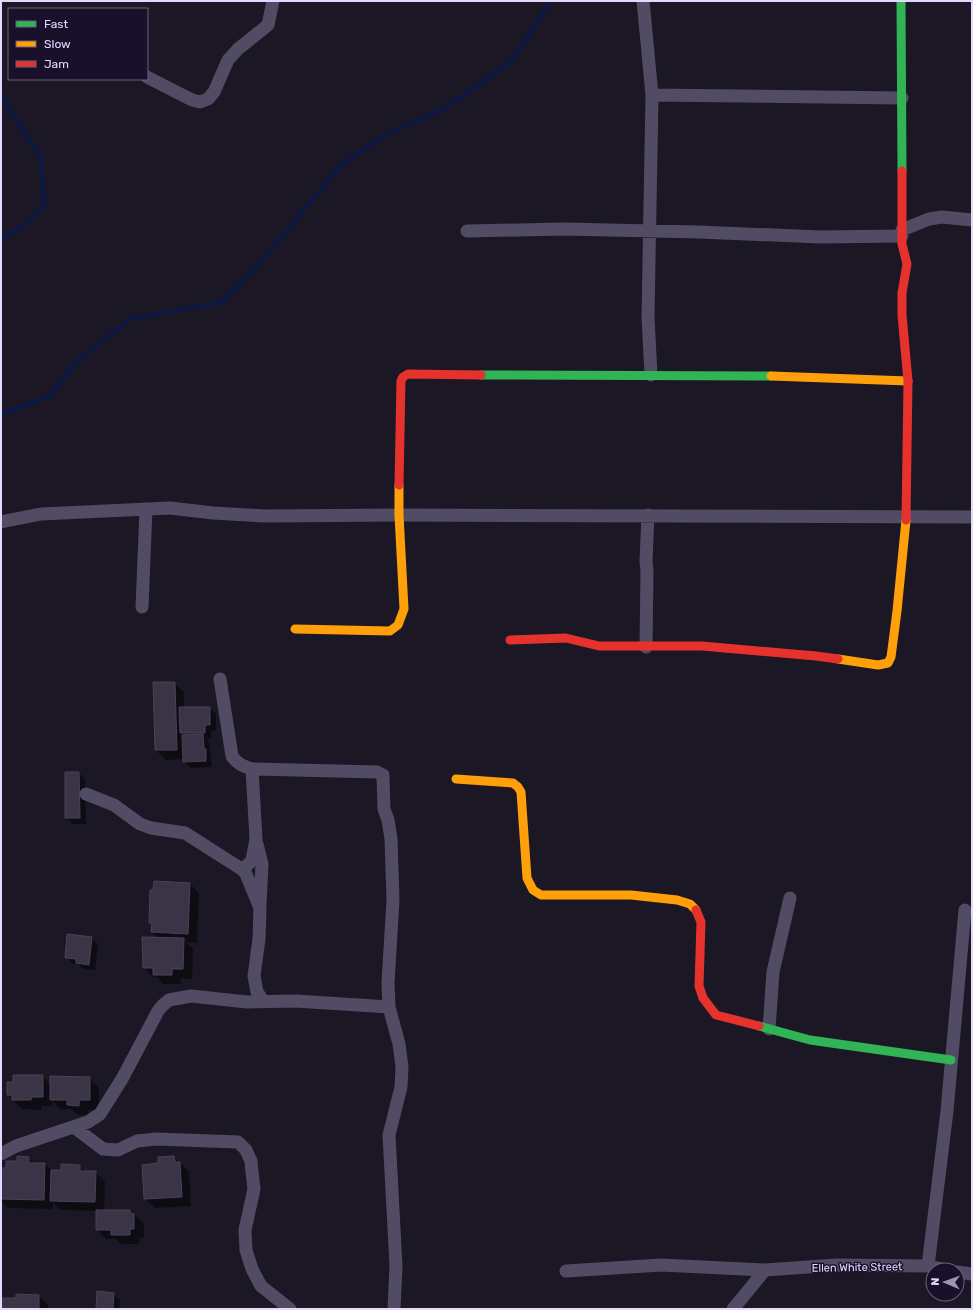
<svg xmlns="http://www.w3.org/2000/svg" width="973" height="1310" font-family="Rubik,sans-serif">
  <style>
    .shadow { fill: #0007 }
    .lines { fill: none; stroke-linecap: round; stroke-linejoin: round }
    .stream { stroke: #0c1845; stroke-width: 4 }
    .building { fill: #3a3446; stroke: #494258 }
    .street { stroke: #514c64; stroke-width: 13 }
    .fast { stroke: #30b455; stroke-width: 9 }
    .slow { stroke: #ff9f0a; stroke-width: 9 }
    .jam { stroke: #e5322d; stroke-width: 9 }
    .labels { text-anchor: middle; stroke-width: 3; stroke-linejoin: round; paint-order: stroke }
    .street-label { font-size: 11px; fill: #e3d9ff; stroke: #19112a }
  </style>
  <rect width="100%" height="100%" fill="#1b1724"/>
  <!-- shadow -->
  <path class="shadow" d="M154,683h20l10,9v16h25l7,6v17h-5v8h-5l3,3 3,25 -21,1 -7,-6v-3l-18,1 -10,-10z
    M79,773l6,6 1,45h-13l-7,-6z
    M190,884l9,9 -2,50 -11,-1 7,7 -1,30 -11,-1v6h-18l-6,-7h-3l-10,-9 16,-29 -8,-7 1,-7 -3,-3z
    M91,938l7,6 -3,26 -12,-1 -5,-5h-6l-6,-7z
    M42,1076l9,9 39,-7 9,10v22h-11v5h-11l-5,-6h-12l-8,-9v6h-11v4l-19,-1 -14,-14z
    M174,1157l15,15 2,34 -36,2 -10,-9 14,-35z
    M28,1158l7,6h10l7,7h10l17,-5 6,6h10l10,10 -1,29h26l14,13v14h-4l-1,6h-18l-5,-5h-10l-9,-10v-18l-36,-1 -8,-7v6l-45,-1 -7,-7v-32h6l11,-7z
    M113,1294l7,6 -1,9h-22z
    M39,1296l9,9v4h-47v-10h16z"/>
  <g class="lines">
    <!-- stream -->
    <path class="stream" d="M1,95l39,61 5,48 -18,19 -26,16
      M1,414l49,-18 26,-34 54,-43 92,-17 36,-36 82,-100 43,-30 62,-28 67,-47 39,-60"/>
  </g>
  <!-- building -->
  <path class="building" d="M153,682h22l2,68h-22z
    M179,707h31v18h-5v8h-25z
    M203,734l1,15h2v12l-23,1 -1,-27z
    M65,772h14l1,46h-15z
    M154,881l36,2 -2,51 -37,-2 1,-9h-3l1,-33h3z
    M67,934l25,3 -3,28 -13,-2v-4l-11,-1z
    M142,937l42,1 -1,31h-11v6h-19v-7h-10z
    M13,1075h30v22h-11l-1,3h-19v-5h-5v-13h6z
    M50,1076l40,1v23h-11v6l-12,-1v-5h-17z
    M17,1156l12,1v6h16l-1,37 -43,-1v-31h5v-7h11z
    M174,1156l1,6h5l2,35 -38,2 -2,-34 16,-2v-6z
    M61,1164l19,1v6h16l-1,31 -45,-1 1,-31h10z
    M96,1210h34v3l4,1v15h-4v6h-19v-5h-15z
    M97,1291l17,2 -1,16h-17z
    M16,1294l23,1v14h-38v-11h15z"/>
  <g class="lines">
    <!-- street -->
    <path class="street" d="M643,1l9,94 -4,222 3,58
      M147,77l45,23 8,2 8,-3 6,-7 14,-32 10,-11 30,-24 5,-24
      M652,95l250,3
      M902,230l27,-11 13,-2 30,3
      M467,231l97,-2 135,3 121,5 82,-1
      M1,522l40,-8 129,-6 43,5 52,3 134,-1 573,2
      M142,607l4,-98
      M646,647l1,-76 -1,-10 2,-46
      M220,679l12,77c5,8 11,10 20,13l4,70 -4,21 -9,10
      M252,769l125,3 6,3v2l1,32 4,11 3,19 2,61 -5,83 1,24 10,37 3,23 -1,20 -12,48 7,131 -2,43
      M86,794l28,11 26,19 11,4 34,5 58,37 3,4 14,34 -1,31 -5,37 3,16 7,10
      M257,844l5,20 -2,40
      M769,1029l4,-57 17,-74
      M74,1127l29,22 15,1 19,-9 19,-2 82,3 8,8 5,11 1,11 2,17 -9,41 1,20 6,19 9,17 29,23
      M1,1154l15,-8 72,-24 12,-8 22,-35 36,-68 4,-5 7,-6 22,-4 56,6 49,-1 93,6
      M928,1266l19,-155 18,-201
      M566,1271l95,-6 104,5 72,-5 91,1 20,4
      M957,1272l15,2
      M733,1309l32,-39"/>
    <!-- fast -->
    <path class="fast" d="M901,1l1,170
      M481,375l290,1
      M759,1026l51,14 141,20"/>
    <!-- slow -->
    <path class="slow" d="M771,376l137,5
      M295,629l95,2 8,-6 6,-16 -5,-94v-30
      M838,659l40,6 10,-2 3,-6 6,-46 9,-91
      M456,779l57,4 5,4 3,5 6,86 6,12 8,5h90l46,5 13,4 6,6"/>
    <!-- jam -->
    <path class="jam" d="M902,171v73l5,20 -5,29v22l6,66 -2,139
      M399,485l2,-104 2,-4 5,-3 73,1
      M510,640l56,-2 33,8h103l114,10 22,3
      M696,910l5,12 -2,64 4,12 13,17 43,11"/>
  </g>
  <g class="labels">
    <!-- street labels -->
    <g class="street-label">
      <text transform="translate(857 1267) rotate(-1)" y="4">Ellen White Street</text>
    </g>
  </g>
  <!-- border -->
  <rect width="973" height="1310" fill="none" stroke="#e3d9ff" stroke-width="4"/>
  <!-- legend -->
  <rect x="8" y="8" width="140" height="72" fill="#19112a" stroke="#6a617f"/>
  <rect x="16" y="21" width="20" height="6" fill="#30b455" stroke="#6a617f"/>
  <text x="44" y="28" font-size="12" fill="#e3d9ff">Fast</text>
  <rect x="16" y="41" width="20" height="6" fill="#ff9f0a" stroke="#6a617f"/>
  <text x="44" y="48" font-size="12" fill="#e3d9ff">Slow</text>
  <rect x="16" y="61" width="20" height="6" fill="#e5322d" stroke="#6a617f"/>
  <text x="44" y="68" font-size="12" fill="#e3d9ff">Jam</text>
  <!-- north arrow -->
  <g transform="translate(945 1282) rotate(272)"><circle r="19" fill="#19112a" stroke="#6a617f"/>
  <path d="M0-3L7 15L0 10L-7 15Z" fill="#9d95b2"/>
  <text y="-6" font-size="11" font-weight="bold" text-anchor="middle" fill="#e3d9ff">N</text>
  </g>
</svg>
